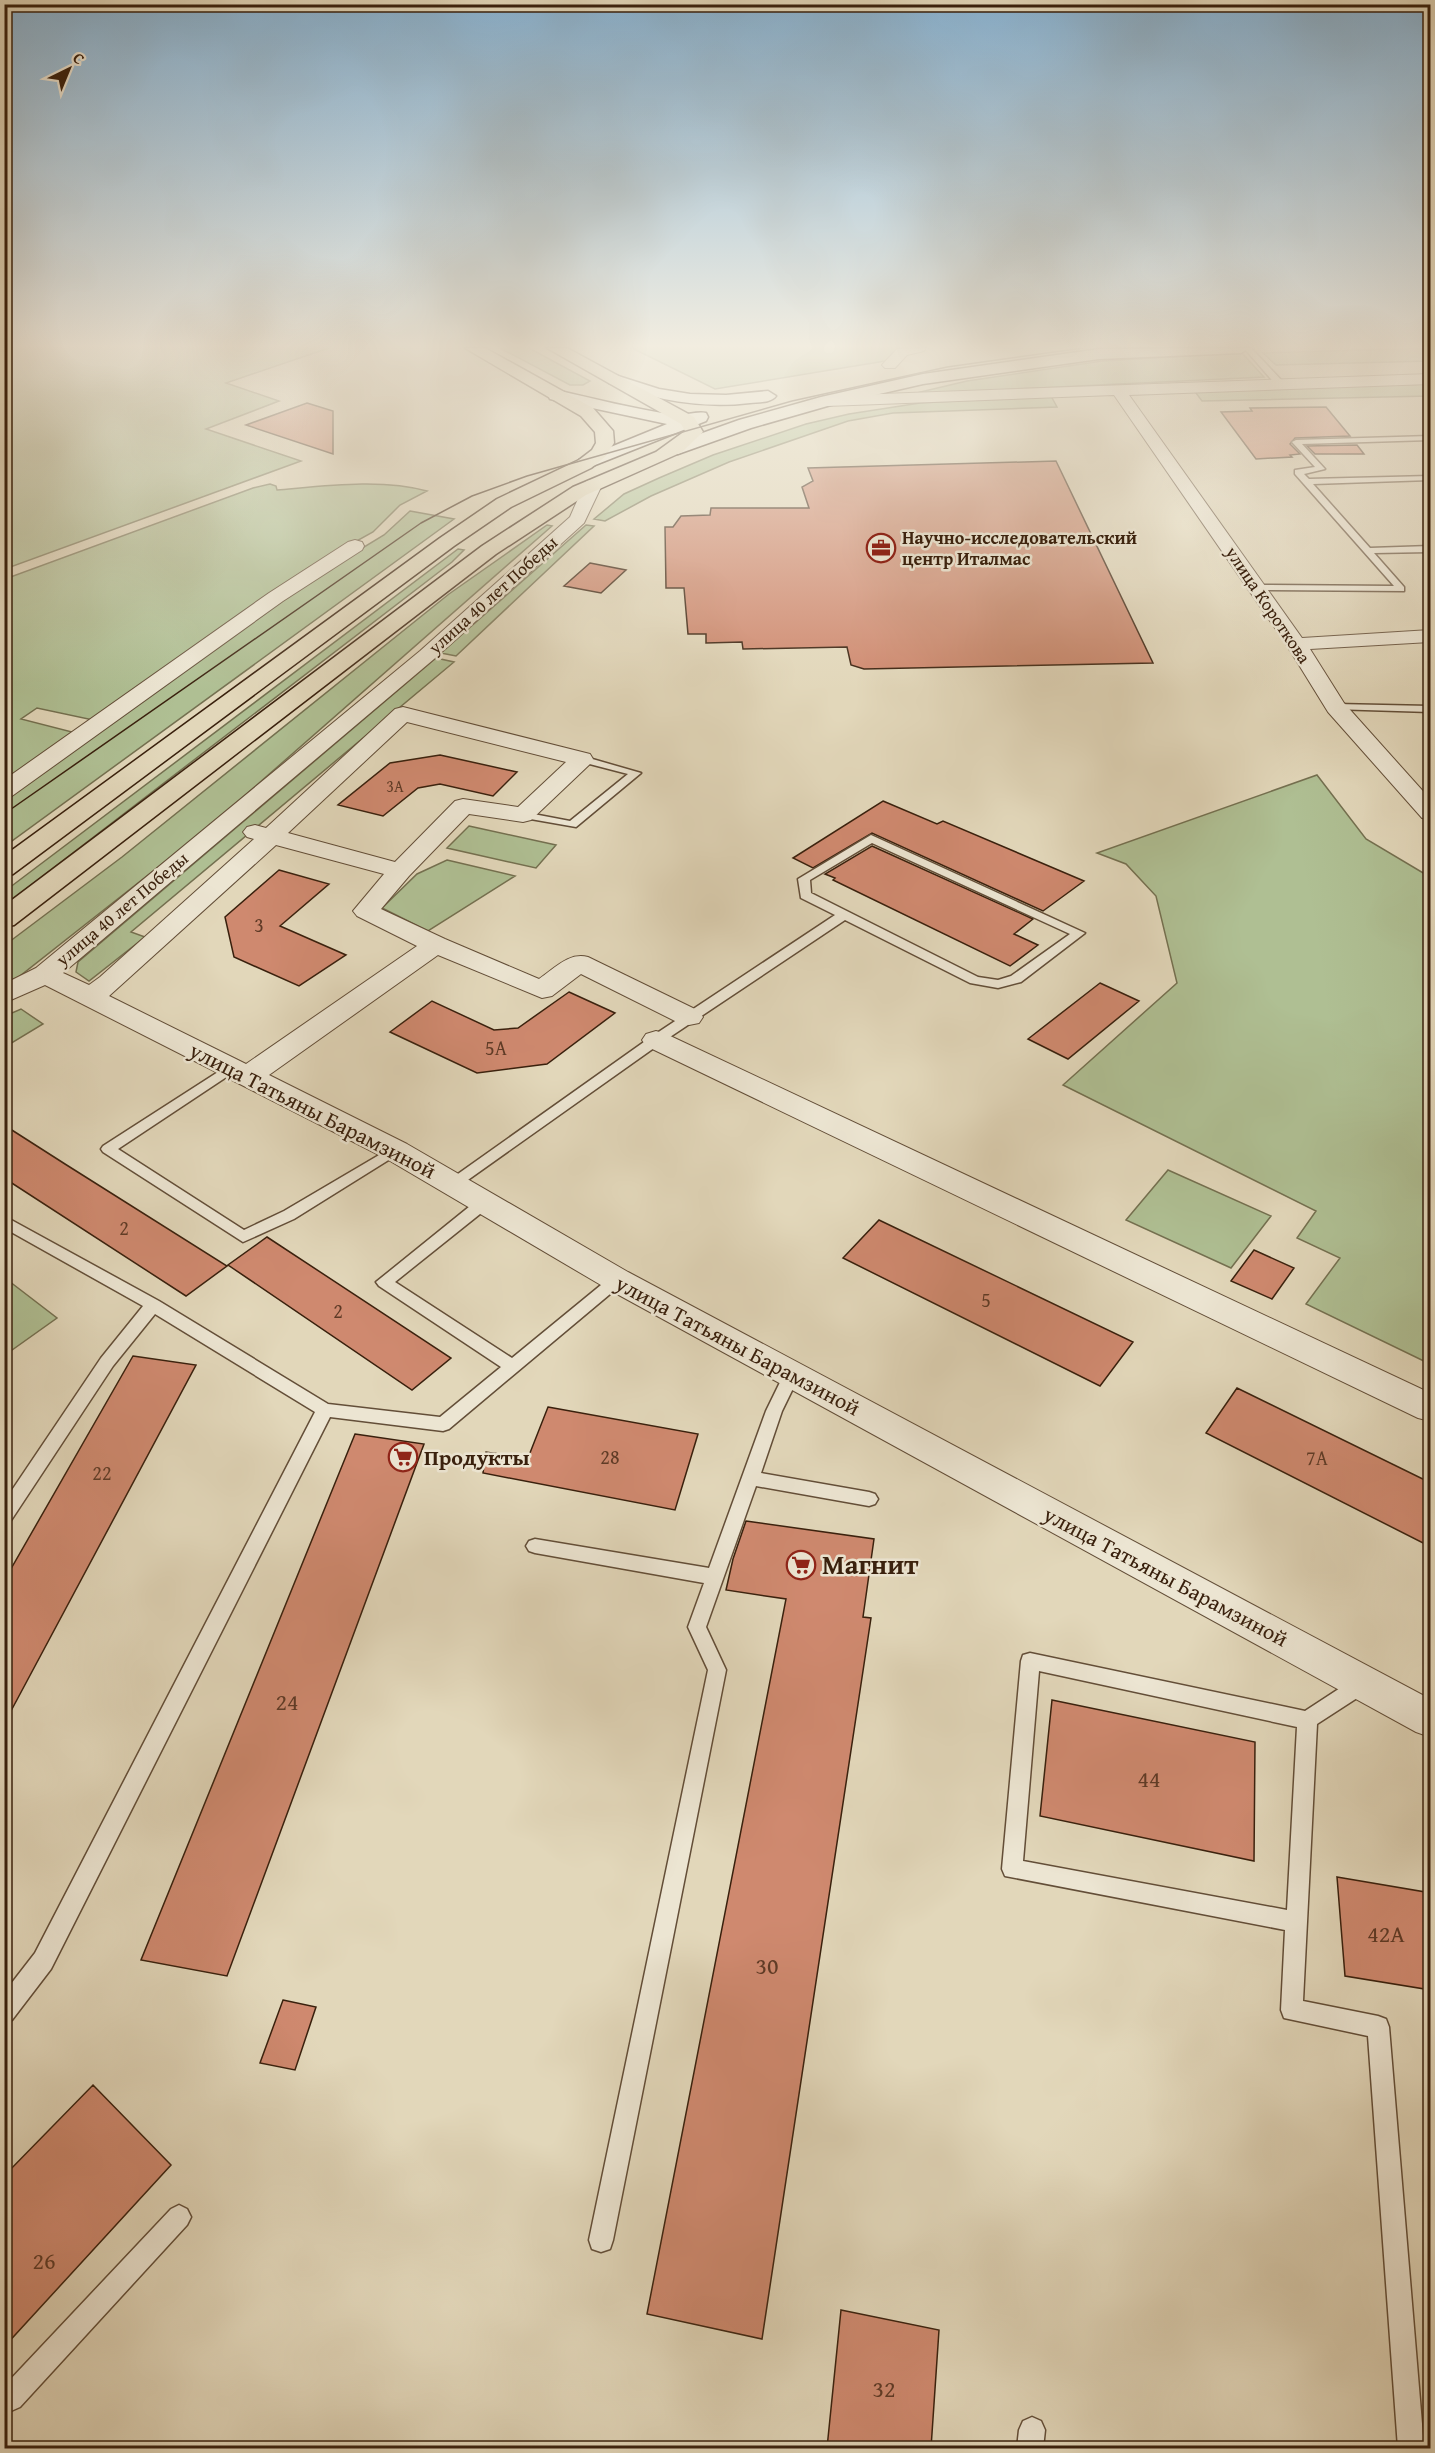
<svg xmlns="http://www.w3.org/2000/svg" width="1435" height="2453" font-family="'Gentium Book Plus',serif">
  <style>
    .green { fill: #afbf93; stroke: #747050; stroke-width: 1.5 }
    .building { fill: #cf896f; stroke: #39200d; stroke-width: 1.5 }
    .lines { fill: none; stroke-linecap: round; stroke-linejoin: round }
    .lane-casing { stroke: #634e38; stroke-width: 3 }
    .street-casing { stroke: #634e38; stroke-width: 2 }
    .secondary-casing { stroke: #39200d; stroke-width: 3 }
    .primary-casing { stroke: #39200d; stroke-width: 3 }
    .lane { fill: #ece5d2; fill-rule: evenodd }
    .street { fill: #ece5d2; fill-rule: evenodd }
    .secondary { fill: #ece5d2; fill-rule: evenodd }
    .primary { fill: #e2d7ba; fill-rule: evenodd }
    .tram { stroke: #39200d; stroke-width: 1.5 }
    .labels { text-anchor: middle; stroke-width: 5; stroke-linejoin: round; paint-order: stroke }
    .far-number-label { font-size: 16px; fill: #5e3a26 }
    .far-poi-label { font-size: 18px; font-weight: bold; fill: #39200d; stroke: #ece5d2; text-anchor: start }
    .far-street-label { font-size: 18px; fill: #39200d; stroke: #ece5d2 }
    .number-label { font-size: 20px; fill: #5e3a26 }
    .street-label { font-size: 22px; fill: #39200d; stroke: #ece5d2 }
    .poi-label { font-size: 22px; font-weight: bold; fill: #39200d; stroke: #ece5d2; text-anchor: start }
    .near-number-label { font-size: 24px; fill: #5e3a26 }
    .near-poi-label { font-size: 27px; font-weight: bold; fill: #39200d; stroke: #ece5d2; text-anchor: start }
  </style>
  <rect width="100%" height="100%" fill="#e2d7ba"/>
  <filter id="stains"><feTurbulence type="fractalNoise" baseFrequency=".00333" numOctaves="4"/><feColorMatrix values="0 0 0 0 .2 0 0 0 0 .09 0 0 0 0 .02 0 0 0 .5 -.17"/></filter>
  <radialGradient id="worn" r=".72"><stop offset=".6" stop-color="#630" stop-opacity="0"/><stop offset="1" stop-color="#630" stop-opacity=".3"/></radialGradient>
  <!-- green -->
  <path class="green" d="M5,348h324l-103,35 53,18 -73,28 95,32 -296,108z
    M500,348h29l61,33 -7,4h-13z
    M632,348h275l-11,3 -11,10 -170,28z
    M1430,348v13l-154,4 -13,-12z
    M1242,353l22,24 -352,17 55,-13 135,-20z
    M1430,384v12l-228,5 -9,-12z
    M1051,396l6,11 -164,6 -45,8 -119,41 -78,34 -46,25 -11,-2 30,-25 35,-16 54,-23 93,-31 43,-10 71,-11z
    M270,484l6,2 1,4c46,-4 105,-12 150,1l-27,14 -27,27 -65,36 -64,43 -151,109 -56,-12 -16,11 55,14 -71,49v-203l248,-91z
    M410,511l44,8 -449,327 -1,-47 319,-227 61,-37z
    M547,525l5,1 -343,301 -193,152 -11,5v-39l117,-88 327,-263z
    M586,525l8,1 -138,130 -15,-3z
    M458,549l6,1 -12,12 -447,343v-14z
    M436,658l18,4 -323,270 14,5 -56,44 -13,-9 2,-10z
    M1317,775l49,64 64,38v487l-124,-60 34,-46 -43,-20 19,-27 -253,-126 114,-102 -21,-87 -30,-32 -29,-11z
    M469,826l87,19 -20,23 -89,-20z
    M447,860l68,16 -87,55 -46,-23 35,-34z
    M21,1009l22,15 -38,23v-31z
    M1168,1170l103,46 -40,52 -105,-48z
    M5,1278l52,40 -52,37h-1z"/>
  <!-- building -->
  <path class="building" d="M307,403l26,8v43l-87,-29z
    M1326,407l24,29 -55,2 -5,6 10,10 -10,1 2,2 -36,2 -35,-47 31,-1 -2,-3z
    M1357,445l7,9h-49l-8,-8z
    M1056,461l97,202 -289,6 -13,-4 -4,-18 -104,2 -1,-7 -36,1v-9h-18l-4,-46h-18l-1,-61h8l8,-11 29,-1 1,-7h98l-7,-21 11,-6 -5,-13z
    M590,563l36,7 -25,23 -37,-7z
    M440,755l77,17 -24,24 -53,-12 -22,4 -35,28 -45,-11 52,-42z
    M883,801l54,23 6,-3 141,60 -41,30 -171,-78 -59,35 -20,-10z
    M872,846l161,73 -19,15 24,11 -28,21 -177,-86 2,-2 -10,-4z
    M279,870l50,14 -49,42 66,29 -47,31 -65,-29 -9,-40z
    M1100,983l39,18 -71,58 -40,-20z
    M569,992l46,21 -68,51 -70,9 -87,-41 42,-31 62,29 24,-2z
    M4,1125l61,39 162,102 -41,30 -182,-118z
    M879,1220l254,122 -33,44 -257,-128z
    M267,1237l184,121 -39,32 -184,-125z
    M1254,1250l40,18 -22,31 -41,-18z
    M133,1356l63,9 -192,359v-143z
    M1237,1388l194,95v64l-225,-114z
    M548,1407l150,27 -23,76 -192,-37 3,-21 42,6z
    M355,1434l69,10 -197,532 -86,-16z
    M746,1521l128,18 -11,78 8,1 -109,721 -115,-25 139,-715 -60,-9 7,-31z
    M1052,1700l203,42 -1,119 -214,-45z
    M1337,1877l94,16v97l-86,-14z
    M283,2000l33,7 -21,63 -35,-7z
    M93,2085l78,80 -167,182v-171z
    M841,2310l98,20 -8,118h-104z"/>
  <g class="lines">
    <!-- lane casing -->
    <g class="lane-casing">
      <path id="lane" d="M1244,348h7l32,34v4h-6z
        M1430,436v4l-128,4 23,25 -21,5 5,5 121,-3v4l-117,4 57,64 60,-2v6l-56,1 30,34v4l-150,-1v-4l3,-1 137,1 -99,-112v-4l20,-3 -23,-25 4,-2z
        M1336,704l94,2v6l-98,-3v-4z
        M582,756l59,17 -65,54 -57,-10v-4l4,-1 47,9 58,-47 -50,-13 -1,-2z
        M871,835l214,98 -64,49 -23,6 -28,-5 -125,-63 -184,123 -203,144h-10l-2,-3 2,-3 203,-144 184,-122 -34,-17 -3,-19zM872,843l198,91 -59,42 -13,4 -20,-3 -167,-84 -1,-13z
        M232,1063l5,1 2,3 -2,3 -119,79 126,81 40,-19 107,-63h10l2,3 -109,68 -51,23 -140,-90 -2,-3 2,-3z
        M485,1197l5,1 2,4 -2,4 -95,76 117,76 100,-82h10l3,4 -3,4 -173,145 -6,2 -113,-14 -279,552 -39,51 -8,3v-30l31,-40 280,-541 -160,-98 -42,52 -103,156 -6,2v-22l97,-144 42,-52 -139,-78v-12l155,85 169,103 112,13 61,-50 -122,-81 -3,-4 104,-84z
        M792,1368l6,2 2,4 -18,37 -21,62 108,19 6,2 3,5 -3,5 -6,2 -113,-20 -50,141 20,43 -113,570 -3,9 -9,3 -9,-3 -3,-9 119,-570 -20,-43 16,-44 -169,-30 -6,-2 -3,-5 3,-5 6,-2 174,29 57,-157 20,-41z
        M1030,1653l275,58 52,-34 7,-2 7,2 3,6 -3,6 -54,35 -14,277 75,15 8,3 3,8 35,421h-26l-30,-412 -84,-18 -3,-8 4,-80 -280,-54 -3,-7 19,-208 2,-6zM1039,1671l258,56 -10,183 -264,-49z
        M179,2205l8,4 4,8 -4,8 -167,182 -9,4 -7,-3v-28l4,2 163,-173z
        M1032,2417l9,4 4,9 -2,18h-26l2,-18 4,-9z"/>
    </g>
    <!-- street casing -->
    <g class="street-casing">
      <path id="street" d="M926,348l-2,3 -17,4 -12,13h-10l-3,-3 15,-16z
        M1430,374v10l-301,11 173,243 128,-8v12l-120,7 34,54 86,96v21l-8,-2 -94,-106 -42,-68 -172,-249 -287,11 -8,-5 8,-5z
        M593,480l6,1 3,4 -18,38 -150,136 -371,314 26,12 11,-8 154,-138 -7,-2 -4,-5 4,-5 8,-2 11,3 129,-119 8,-2 187,47 3,5 -3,5 -59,56 -8,2 -54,-8 -60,62 -28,33 64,30 94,40c16,-11 30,-27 49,-22l111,54 4,6 -4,6 -10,2 -10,-2 -98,-49 -29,22 -10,2 -104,-43 -169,120 138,69 221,128 802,427v38l-14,-5 -810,-444 -221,-130 -340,-173 -41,18v-19l32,-16 384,-317 150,-134 14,-32 3,-4zM407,722l159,40 -48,45 -55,-8 -8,2 -60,61 -107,-29zM276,845l108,29 -31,37 4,5 60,30 -171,118 -137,-68z
        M355,540l7,2 2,4 -2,4 -79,51 -271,195 -8,2v-18l265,-187 79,-51z
        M656,1031l10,3 764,359v28l-12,-3 -772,-372 -4,-6 4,-6z"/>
    </g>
    <!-- secondary casing -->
    <g class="secondary-casing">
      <path id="secondary" d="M1249,348l-8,5 -142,6 -176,25 -92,21 -80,23 -73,26h-12l-3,-4 3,-4 73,-26 82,-23 102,-23 176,-25z
        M615,375l44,14 31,5 36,1 42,-4 8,5c-5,7 -17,6 -26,7 -49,6 -94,-3 -141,-20l-2,-3 2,-3z
        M556,390c39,9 79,19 118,25 12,1 21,-4 32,-2l2,4 -2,4 -121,48 -6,-1 -3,-4 3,-4 88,-36 -117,-25 -2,-4 2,-4z"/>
    </g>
    <!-- primary casing -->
    <g class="primary-casing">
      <path id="primary" d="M465,348h20l108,60 20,23 1,12 -9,14 -14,11 -80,39 -57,39 -441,328 -9,3v-21l436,-318 57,-39 82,-39 13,-10 4,-7 -1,-11 -14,-16z
        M547,348h20l127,69 9,15 -21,20 -96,43 -90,59 -482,371 -10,2v-21l478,-360 91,-59 83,-35 29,-21 -4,-7z"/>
    </g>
    <!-- lane -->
    <use href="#lane" class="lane"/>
    <!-- street -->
    <use href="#street" class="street"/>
    <!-- secondary -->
    <use href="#secondary" class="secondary"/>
    <!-- primary -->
    <use href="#primary" class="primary"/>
    <!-- tram -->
    <path class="tram" d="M4,814l417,-291 51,-27 55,-20 265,-75 155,-34 136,-19"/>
  </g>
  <!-- sky -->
  <linearGradient id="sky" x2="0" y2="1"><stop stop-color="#89b5d6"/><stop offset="0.5" stop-color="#f2ede0"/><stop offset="1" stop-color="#f2ede0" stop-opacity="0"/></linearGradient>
  <rect width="1435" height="692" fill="url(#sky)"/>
  <!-- icons -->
  <defs>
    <g id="office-ring" transform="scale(1.5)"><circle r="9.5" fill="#ece5d2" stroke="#8f2418" stroke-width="1.5"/><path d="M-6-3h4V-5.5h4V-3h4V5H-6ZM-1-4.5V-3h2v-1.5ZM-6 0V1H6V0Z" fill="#8f2418"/></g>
    <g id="supermarket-ring" transform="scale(1.5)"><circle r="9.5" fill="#ece5d2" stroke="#8f2418" stroke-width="1.5"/><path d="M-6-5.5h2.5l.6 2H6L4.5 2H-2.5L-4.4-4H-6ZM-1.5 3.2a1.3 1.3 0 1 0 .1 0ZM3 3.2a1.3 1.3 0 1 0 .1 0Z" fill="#8f2418"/></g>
  </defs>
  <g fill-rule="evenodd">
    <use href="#office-ring" x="881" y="548"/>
    <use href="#supermarket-ring" x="403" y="1457"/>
    <use href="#supermarket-ring" x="801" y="1565"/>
  </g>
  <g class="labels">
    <!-- far-number labels -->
    <g class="far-number-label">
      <text x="395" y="792">3А</text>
    </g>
    <!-- far-poi labels -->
    <g class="far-poi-label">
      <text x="902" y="544">Научно-исследовательский<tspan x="902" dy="21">центр Италмас</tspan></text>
    </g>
    <!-- far-street labels -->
    <g class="far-street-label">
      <text transform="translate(493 595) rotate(-42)" y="6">улица 40 лет Победы</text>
      <text transform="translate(1268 605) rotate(56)" y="6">улица Короткова</text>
      <text transform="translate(122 909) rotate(-40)" y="6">улица 40 лет Победы</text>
    </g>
    <!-- number labels -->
    <g class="number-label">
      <text x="259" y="932">3</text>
      <text x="496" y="1055">5А</text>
      <text x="124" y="1235">2</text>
      <text x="986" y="1307">5</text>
      <text x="338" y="1318">2</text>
      <text x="610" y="1464">28</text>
      <text x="1317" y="1465">7А</text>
      <text x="102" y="1480">22</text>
    </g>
    <!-- street labels -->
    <g class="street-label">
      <text transform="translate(313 1110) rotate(27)" y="8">улица Татьяны Барамзиной</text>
      <text transform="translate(738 1345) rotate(28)" y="8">улица Татьяны Барамзиной</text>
      <text transform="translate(1166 1576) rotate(28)" y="8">улица Татьяны Барамзиной</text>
    </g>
    <!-- poi labels -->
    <g class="poi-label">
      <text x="424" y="1465">Продукты</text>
    </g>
    <!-- near-number labels -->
    <g class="near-number-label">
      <text x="287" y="1710">24</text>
      <text x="1149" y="1787">44</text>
      <text x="1386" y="1942">42А</text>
      <text x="767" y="1974">30</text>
      <text x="44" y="2269">26</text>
      <text x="884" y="2397">32</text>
    </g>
    <!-- near-poi labels -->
    <g class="near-poi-label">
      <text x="822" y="1574">Магнит</text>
    </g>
  </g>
  <!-- margin -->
  <rect width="1435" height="2453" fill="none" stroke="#e2d7ba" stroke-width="24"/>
  <rect x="6" y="6" width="1423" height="2441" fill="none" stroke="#39200d" stroke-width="3"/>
  <rect x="12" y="12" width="1411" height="2429" fill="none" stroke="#39200d" stroke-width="1.5"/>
  <!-- north arrow -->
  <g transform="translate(69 69) rotate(43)" stroke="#ece5d2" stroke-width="4.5" paint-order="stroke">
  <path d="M0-4.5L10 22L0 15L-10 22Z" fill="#39200d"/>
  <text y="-9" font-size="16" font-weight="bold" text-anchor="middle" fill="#39200d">С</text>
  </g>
  <rect width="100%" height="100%" filter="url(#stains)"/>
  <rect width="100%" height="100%" fill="url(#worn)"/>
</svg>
